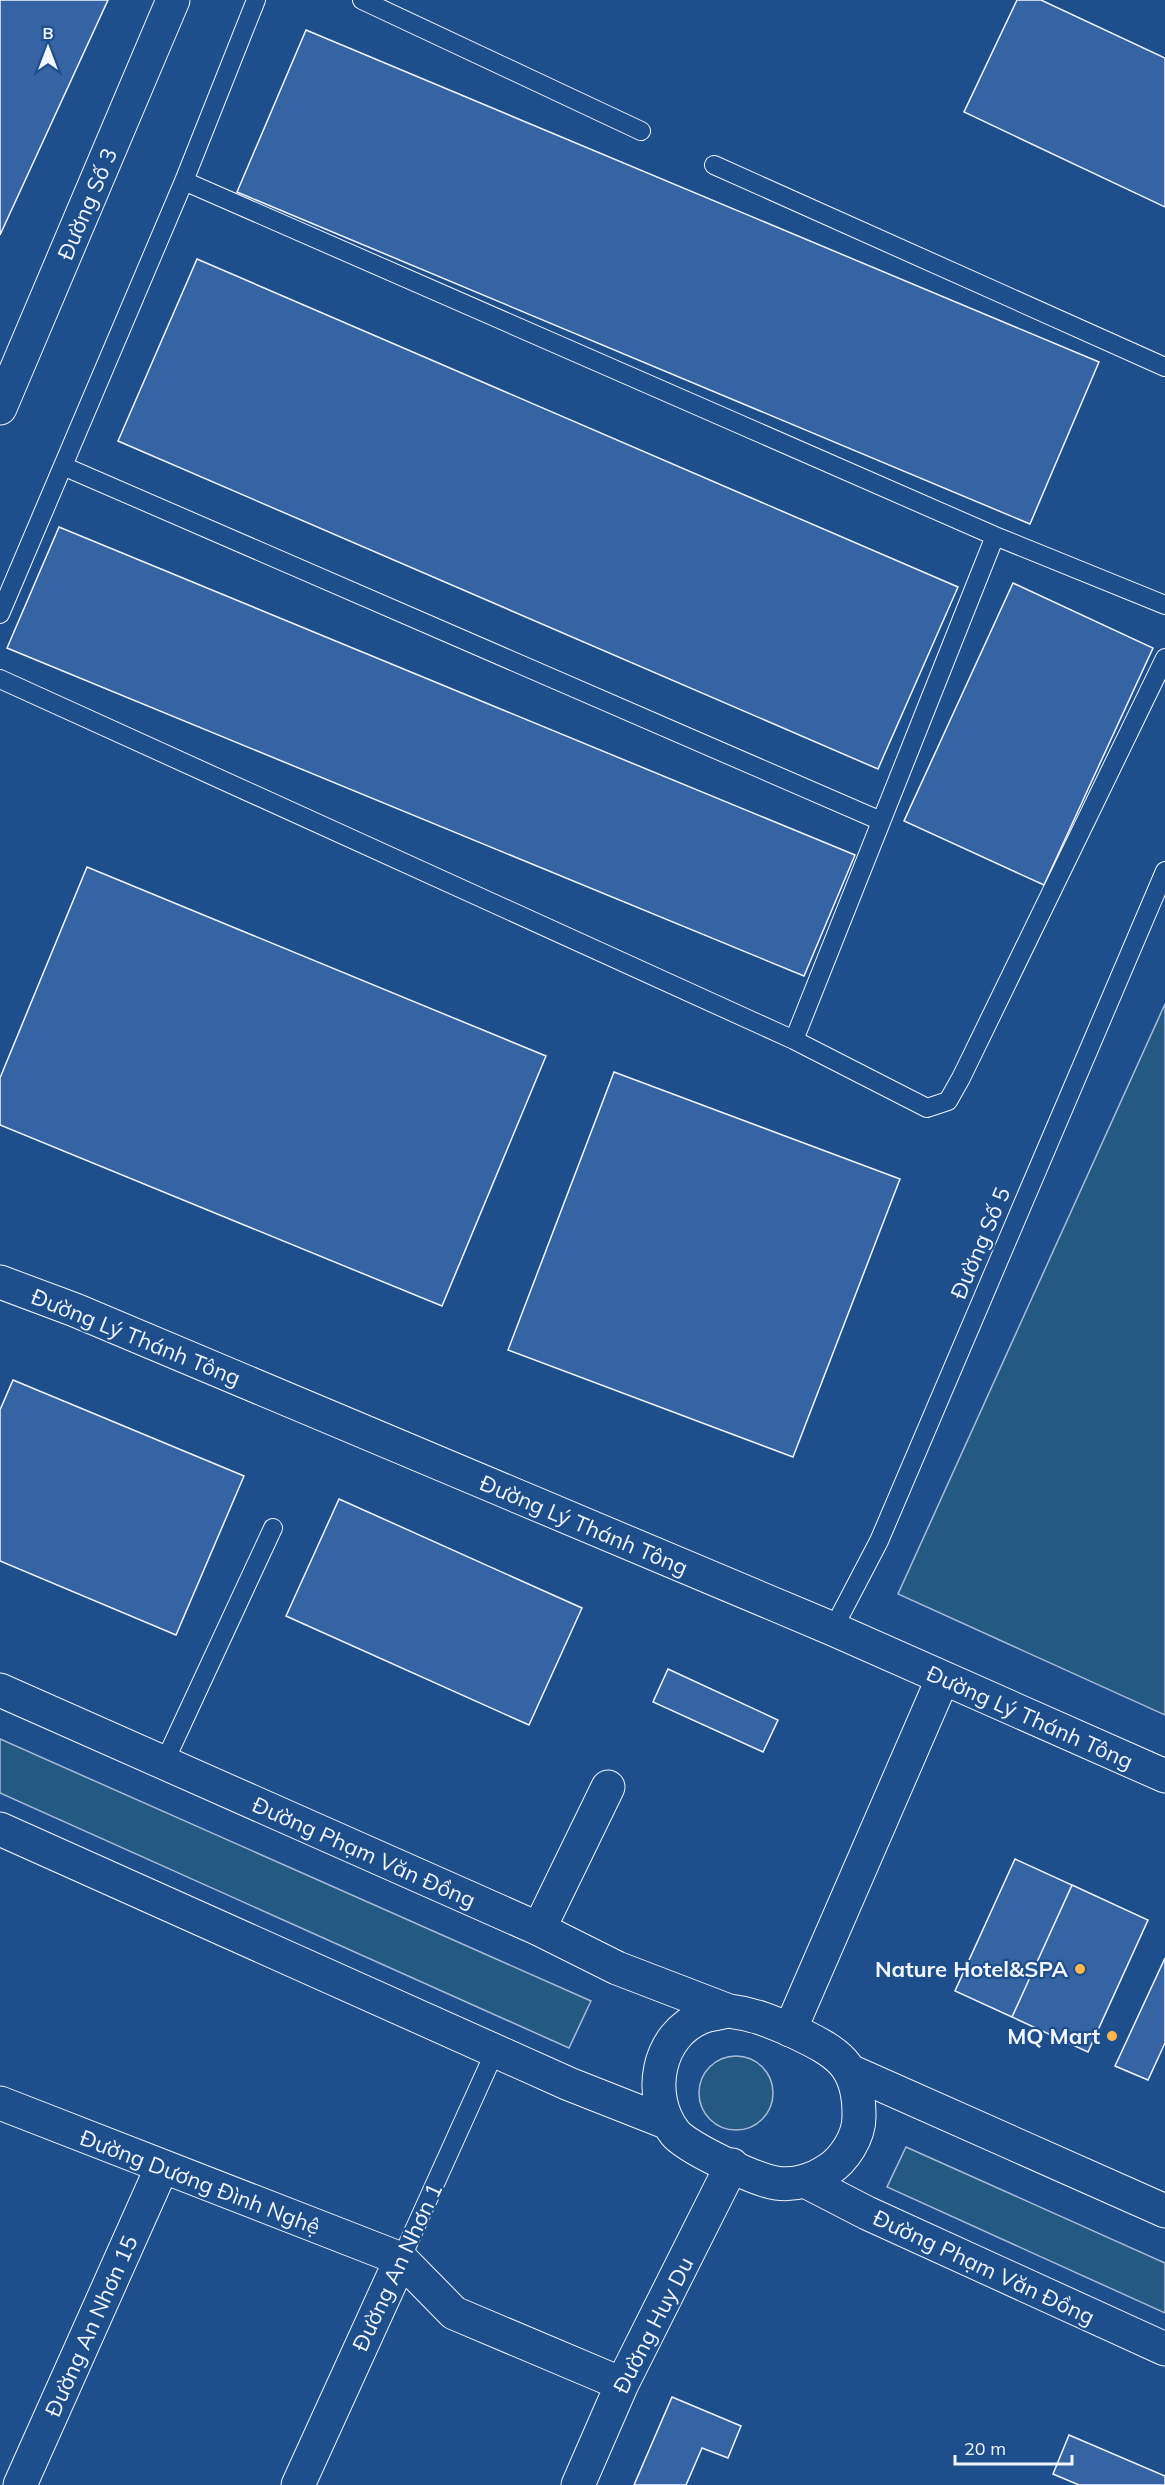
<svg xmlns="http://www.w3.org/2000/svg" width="1165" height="2485" font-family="Mulish,sans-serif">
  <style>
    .green { fill: #245a82; stroke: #a8bbd7; stroke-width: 1.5 }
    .building { fill: #3563a3; stroke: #f2f6ff; stroke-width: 1.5 }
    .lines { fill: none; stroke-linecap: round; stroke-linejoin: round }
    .service-casing { stroke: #f2f6ff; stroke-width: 20 }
    .minor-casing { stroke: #f2f6ff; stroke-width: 35 }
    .secondary-casing { stroke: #f2f6ff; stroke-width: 35 }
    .service { stroke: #1f4e8c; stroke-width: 18 }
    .minor { stroke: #1f4e8c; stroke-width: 33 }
    .secondary { stroke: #1f4e8c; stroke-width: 33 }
    .poi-dot { fill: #ffb74d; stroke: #1f4e8c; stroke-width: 2 }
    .labels { text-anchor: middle; stroke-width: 4.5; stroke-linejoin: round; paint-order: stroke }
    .street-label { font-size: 22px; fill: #f2f6ff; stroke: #1f4e8c }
    .poi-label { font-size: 22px; font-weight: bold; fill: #f2f6ff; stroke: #1f4e8c; text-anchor: end }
  </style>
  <rect width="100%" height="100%" fill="#1f4e8c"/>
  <!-- green -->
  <path class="green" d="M1165,1004v711l-267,-121z
    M0,1739l591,262 -22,47 -569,-255z
    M699 2093a37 37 0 1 1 74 0a37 37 0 1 1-74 0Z
    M906,2147l259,116v50l-278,-126z"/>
  <!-- building -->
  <path class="building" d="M0,0h108l-108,235z
    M1017,0h24l124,58v149l-201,-95z
    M306,30l793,332 -69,162 -793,-332z
    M197,259l761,328 -80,182 -760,-328z
    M59,527l796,328 -51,121 -797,-328z
    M1013,583l140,65 -109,237 -140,-64z
    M87,867l459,189 -104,250 -442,-181v-47z
    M614,1072l286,107 -107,278 -285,-107z
    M13,1380l231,96 -68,159 -176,-74v-151z
    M339,1499l243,109 -53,117 -243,-109z
    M668,1669l110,51 -15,32 -110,-50z
    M1015,1859l57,26 -60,132 -57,-26z
    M1072,1885l76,35 -60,132 -76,-35z
    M1165,1958v85l-17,37 -33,-14z
    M672,2397l69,29 -13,32 -26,-10 -16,37h-52z
    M1069,2435l96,41v9h-86l-26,-11z"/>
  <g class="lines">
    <!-- service casing -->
    <g class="service-casing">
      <path id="service" d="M362,0l279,131
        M714,165l451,202
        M184,181l811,355 170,69
        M63,466l818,355
        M0,614l184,-433 72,-181
        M0,679l794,361 133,68 21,-7 13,-23 204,-420
        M794,1040l201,-504
        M833,1629l46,-88 286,-670
        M164,1763l109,-235
        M401,2259l95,-210"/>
    </g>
    <!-- minor casing -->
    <g class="minor-casing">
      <path id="minor" d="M0,408l173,-408
        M0,1282l75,28 758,319 332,147
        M539,1929l69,-142
        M790,2030l152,-350
        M0,2103l401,156 53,54 168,71
        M20,2485l142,-318
        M298,2485l103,-226
        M578,2485l44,-101 110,-219"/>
    </g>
    <!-- secondary casing -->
    <g class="secondary-casing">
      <path id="secondary" d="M0,1690l539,239 78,39 112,43
        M0,1829l569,255 99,39
        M729,2011c25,3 41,10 64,20 44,21 67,33 66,86 0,20 -15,43 -31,53 -14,10 -35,16 -52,13 -20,-3 -89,-35 -101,-50 -29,-37 -18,-98 27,-116 8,-3 18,-4 27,-6z
        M850,2071l315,140
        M805,2181l62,32 298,136"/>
    </g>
    <!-- service -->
    <use href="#service" class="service"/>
    <!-- minor -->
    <use href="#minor" class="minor"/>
    <!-- secondary -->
    <use href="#secondary" class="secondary"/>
  </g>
  <!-- markers -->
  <g class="poi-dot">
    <circle cx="1080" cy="1969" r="6"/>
    <circle cx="1112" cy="2036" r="6"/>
  </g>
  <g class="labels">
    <!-- street labels -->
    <g class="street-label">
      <text transform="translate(87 204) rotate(-67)" y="8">Đường Số 3</text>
      <text transform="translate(980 1243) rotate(-67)" y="8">Đường Số 5</text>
      <text transform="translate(136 1337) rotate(22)" y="8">Đường Lý Thánh Tông</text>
      <text transform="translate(584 1525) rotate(23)" y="8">Đường Lý Thánh Tông</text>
      <text transform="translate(1030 1717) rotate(24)" y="8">Đường Lý Thánh Tông</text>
      <text transform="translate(364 1852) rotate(24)" y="8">Đường Phạm Văn Đồng</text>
      <text transform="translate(200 2182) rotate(21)" y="8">Đường Dương Đình Nghệ</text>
      <text transform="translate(397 2267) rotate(-65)" y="8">Đường An Nhơn 1</text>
      <text transform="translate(984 2267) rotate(25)" y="8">Đường Phạm Văn Đồng</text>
      <text transform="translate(653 2325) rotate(-63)" y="8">Đường Huy Du</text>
      <text transform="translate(91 2326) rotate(-66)" y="8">Đường An Nhơn 15</text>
    </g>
    <!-- poi labels -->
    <g class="poi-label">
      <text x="1068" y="1977">Nature Hotel&amp;SPA</text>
      <text x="1100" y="2044">MQ Mart</text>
    </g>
  </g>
  <!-- north arrow -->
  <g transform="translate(48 48)" stroke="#1f4e8c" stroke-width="4.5" paint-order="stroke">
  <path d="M0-4.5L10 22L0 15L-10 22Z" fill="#f2f6ff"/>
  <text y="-9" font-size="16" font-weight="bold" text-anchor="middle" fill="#f2f6ff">B</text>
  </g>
  <!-- scale -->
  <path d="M955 2455v9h117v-9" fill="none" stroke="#f2f6ff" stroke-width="3"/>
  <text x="964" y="2455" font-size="18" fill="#f2f6ff" stroke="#1f4e8c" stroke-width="4.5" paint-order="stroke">20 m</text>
</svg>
